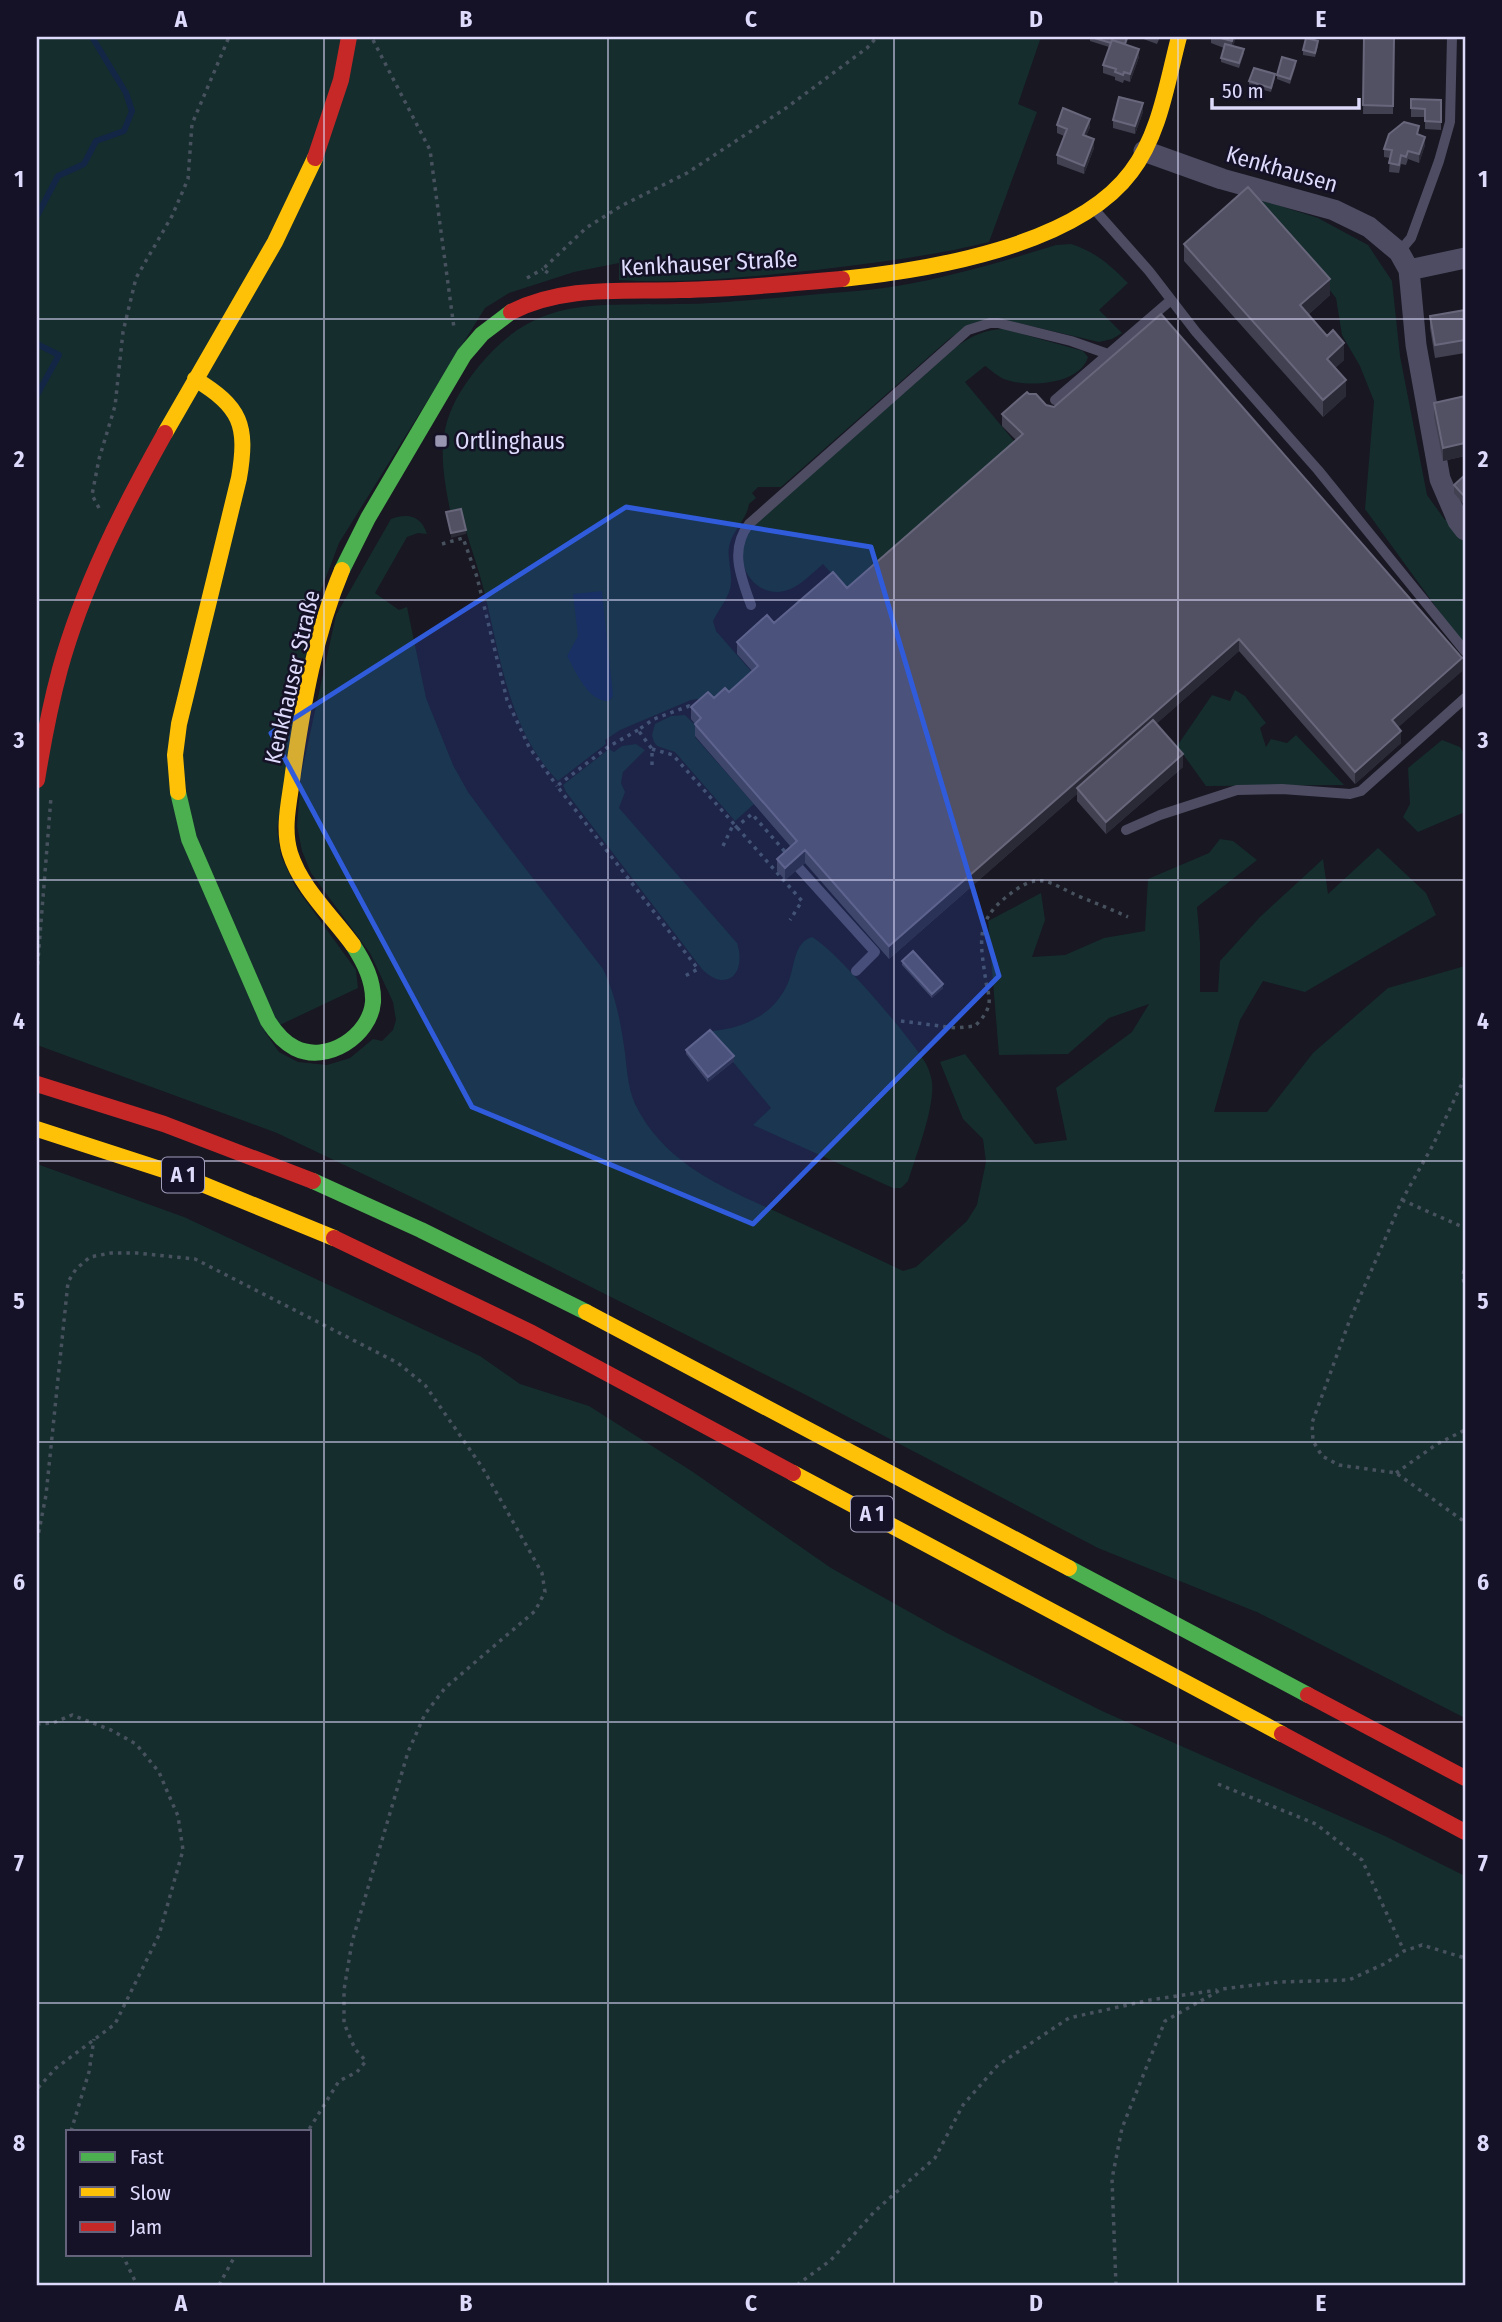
<svg xmlns="http://www.w3.org/2000/svg" width="1502" height="2322" font-family="'Fira Sans Condensed',sans-serif">
  <style>
    .green { fill: #152d2d; fill-rule: evenodd }
    .water { fill: #132646 }
    .lines { fill: none; stroke-linecap: round; stroke-linejoin: round }
    .stream { stroke: #132646; stroke-width: 6 }
    .path { stroke: #47525e; stroke-width: 3.5; stroke-dasharray: 3.5 5; stroke-linecap: butt }
    .lane { stroke: #4d4c62; stroke-width: 10 }
    .street { stroke: #4d4c62; stroke-width: 21 }
    .fast { stroke: #4caf50; stroke-width: 16 }
    .slow { stroke: #ffc107; stroke-width: 16 }
    .jam { stroke: #c62828; stroke-width: 16 }
    .wall { fill: #424151 }
    .shaded-wall { fill: #2a2936 }
    .building { fill: #525163; stroke: #68667b; stroke-width: 2 }
    .marked { fill: #305cdc; fill-opacity: 0.2; stroke: #305cdc; stroke-width: 5; stroke-linejoin: round }
    .grid { fill: none; stroke: #dddafc; stroke-width: 2; stroke-opacity: 0.55 }
    .poi-dot { fill: #9896b0; stroke: #151227; stroke-width: 2.5 }
    .labels { text-anchor: middle; stroke-width: 5; stroke-linejoin: round; paint-order: stroke }
    .shield { fill: #151227; stroke: #a19ebc; stroke-width: 2 }
    .shield-label { font-size: 21px; font-weight: bold; fill: #dddafc }
    .street-label { font-size: 23px; fill: #dddafc; stroke: #151227 }
    .poi-label { font-size: 23px; fill: #dddafc; stroke: #151227; text-anchor: start }
    .neatline { fill: none; stroke: #dddafc; stroke-width: 2.5 }
    .grid-label { font-size: 23px; text-anchor: middle; font-weight: bold; fill: #dddafc }
  </style>
  <rect width="100%" height="100%" fill="#181722"/>
  <!-- green -->
  <path class="green" d="M37,37h1004l-23,67 19,8 -48,130c-56,14 -115,21 -173,28 -66,7 -131,14 -197,10v-17l-45,9 -65,21 -24,15 -146,235 -19,50 -22,106 -21,130 4,27 14,30 61,84 2,18 -93,44 14,20 19,10 29,3 23,-7 23,-19 9,2 11,-11 3,-10 -3,-18 -23,-49 -59,-80 -9,-22 -5,-25 4,-51 35,-160 55,-96c16,-6 30,-4 36,15l-9,-1 -11,4 -32,56 24,17 8,-3 19,91 27,67 15,27 37,50 98,127c12,25 17,50 21,77 3,19 3,40 11,58 31,64 97,87 157,115 37,17 74,34 111,52l13,-4 51,-46 10,-16 9,-43 -3,-23 -20,-20 -23,-57 25,-8 70,90 32,-4 -11,-52 76,-56 17,-28 -40,14 -41,36 -69,1 -11,-134 53,-28 4,27 -13,37 33,-2 39,-17 41,-7 3,-52 61,-26 11,-14 13,2 24,19 -60,47 3,35v50h18l2,-31 40,-44 63,-58 5,35 50,-46 48,45 10,22 -131,77 -42,-11 -23,39 -26,92h53l46,-59 75,-65 77,-22v752l-206,-105 -161,-65 -292,-153 -384,-193 -145,-69 -240,-88z
    M1258,199l60,19 50,27 24,36 8,75 27,139 18,25 20,-12v139l-100,-138 9,-108 -14,-35 -18,-31 -6,-37z
    M1071,244c25,8 39,21 57,39l-29,27 23,23 -10,6 -13,3 -94,-22 -38,6 -18,13 -168,148h-23l-6,6 4,5 -7,6c-2,15 -15,25 -19,39 -4,13 2,26 1,39 0,14 -12,26 -18,39l3,10 42,48 -29,26 -32,-6 -6,1 -71,30 -15,10 1,4 -48,37c-54,-56 -58,-135 -78,-205 -6,-21 -14,-42 -19,-63l-10,2c-12,-60 -16,-93 24,-144 60,-76 114,-65 201,-67 36,0 74,-4 111,-7 36,-4 74,-5 110,-11 54,-9 107,-25 159,-41z
    M1004,329l79,22 5,6c-8,28 -62,31 -84,22 -7,-3 -13,-9 -19,-13l-20,16 49,59 2,-1 7,7 -171,149 -29,-32c-13,11 -28,28 -46,28 -24,0 -39,-26 -35,-47 2,-10 12,-18 19,-26l195,-172c17,-12 28,-17 48,-18z
    M1235,690l10,6 21,27 -6,5 6,19 5,-8 16,4 9,-8 48,50 -138,1 -29,-40 35,-51 18,6z
    M685,715l16,16 -6,6 59,67 -19,17 -60,-69 -18,-6 -3,-4 -2,-7 3,-11 16,-8z
    M1442,740l18,7 5,9v56l-47,20 -15,-15 7,-13 -2,-36z
    M636,744l9,6 -22,22 -2,11 4,9 -6,16 118,135c10,30 -10,51 -35,26l-136,-177 -3,-7 46,-36 5,3 8,-6z
    M812,937c25,14 97,99 113,125 3,5 6,13 7,20 3,25 -16,74 -24,99l-7,7h-8l-140,-63 18,-17 -61,-74 2,-3c32,-3 62,-16 76,-48 7,-16 5,-40 24,-46z
    M37,1164l147,53 296,139 40,28 69,22 104,66 138,96 116,65 155,78 285,126 78,39v409h-1428zM310,2131v123h-242v-123z"/>
  <!-- water -->
  <path class="water" d="M602,591l11,105 -4,5c-21,1 -33,-29 -42,-45l11,-20 -5,-42z"/>
  <g class="lines">
    <!-- stream -->
    <path class="stream" d="M37,216l21,-40 26,-12 12,-23 28,-10 8,-20 -6,-18 -34,-56
      M37,344l22,11 -22,40"/>
    <!-- path -->
    <path class="path" d="M373,40l57,110 24,178
      M548,273l-5,-4 43,-41 35,-22 66,-33 99,-65 81,-60 10,-11
      M527,278l16,-9
      M99,508l-7,-13 7,-36 16,-53 8,-74 13,-54 36,-62 16,-37 4,-55 37,-87
      M442,544l21,-6 14,39 30,123 22,47 28,39
      M638,730l-30,17 -51,39 141,183 -13,7
      M652,749l21,6 129,146 -12,19
      M652,765v-16l-14,-19 16,-11 35,-13 5,3
      M735,828l17,-14 35,40
      M723,846l10,-21
      M37,973l14,-176
      M901,1021l55,7 19,-2c6,-6 13,-14 14,-23 1,-6 -2,-15 -3,-21 -5,-36 -12,-59 19,-84 36,-30 42,-15 78,0 15,6 30,12 45,19
      M1465,1077l-32,68 -31,55 -53,122 -37,101 1,18 9,15 17,9 57,8 69,49
      M1402,1200l63,28
      M1465,1262l-2,15 2,12
      M1396,1473l41,-29 28,-14
      M37,1541l9,-46 22,-213 8,-13 14,-12 21,-4h26l58,6 203,104 27,22 57,82 60,106 3,19 -10,19 -90,77 -20,26 -17,38 -56,190 -8,48v33l11,26 11,12 -9,11 -18,9 -31,50
      M37,1724l16,-1 19,-8 39,15 25,14 23,28 8,19 11,25 5,34 -24,85 -44,89 -59,44 -19,21
      M1218,1784l98,40 46,36 42,91
      M71,2131l18,-59 5,-33
      M122,2254l15,31
      M219,2285l17,-31
      M797,2285l34,-25 44,-49 60,-53 28,-53 35,-40 71,-47 81,-18 67,-10
      M1116,2285l-4,-106 10,-51 43,-107 57,-32 57,-7 70,-2 35,-16 20,-13 18,-6 43,13"/>
    <!-- lane -->
    <path class="lane" d="M1094,209l55,62 47,61 122,138 147,181
      M1399,252l12,-14 28,-77 11,-39 2,-85
      M1055,400l116,-100
      M751,605c-10,-28 -22,-55 -2,-81l219,-194 22,-7h8l73,18 37,13
      M1126,830l34,-15 77,-25 45,-1 68,5 11,-3 104,-93
      M799,868l76,84 -19,19"/>
    <!-- street -->
    <path class="street" d="M1144,151l78,28 112,31 35,17 30,25 10,18 7,75 24,134 18,42 7,9
      M1409,270l56,-12"/>
    <!-- fast -->
    <path class="fast" d="M342,570l26,-52 96,-163 18,-21 29,-22
      M178,792l11,47 79,182c7,11 15,21 27,27 32,16 75,-12 78,-46 1,-21 -9,-40 -20,-57
      M313,1181l108,49 165,82
      M1069,1568l239,127"/>
    <!-- slow -->
    <path class="slow" d="M842,279c87,-9 234,-33 289,-107 29,-38 36,-90 48,-135
      M165,433l110,-191 40,-84
      M342,570c-27,64 -39,134 -49,203 -3,26 -11,54 -3,80 11,35 42,63 63,92
      M178,792l-3,-37 4,-31 60,-246c9,-53 2,-71 -44,-99
      M37,1129l148,48 149,61
      M586,1312l483,256
      M793,1473l489,261"/>
    <!-- jam -->
    <path class="jam" d="M315,158l26,-78 8,-43
      M511,312c53,-27 112,-20 170,-22 54,-1 107,-6 161,-11
      M37,780c6,-37 13,-74 23,-111 23,-83 63,-161 105,-236
      M37,1084l127,40 149,57
      M334,1238l198,95 261,140
      M1308,1695l157,83
      M1282,1734l183,98"/>
  </g>
  <!-- wall -->
  <path class="wall" d="M1090,37h39l-3,7 13,13 -9,25 -6,-2 -1,3 -8,-3v-3l-12,-4v-8l6,-18 -19,-6z
    M1138,37h22l-3,7z
    M1211,37h25l-3,9 11,7 -5,15 -18,-6v-4l3,-10 -13,-5z
    M1364,37h30l-1,77h-30z
    M1318,46l-3,11 -12,-2v-5z
    M1296,65l-6,19 -13,-5v-4z
    M1275,78l-4,14 -22,-6v-5z
    M1411,99l30,1v30l-16,-1v-12h-14z
    M1143,112l-8,22 -22,-6v-8z
    M1057,125l33,2 -4,9 8,12 -10,26 -27,-10v-9l7,-19 -7,-3z
    M1419,135l6,10 -6,18 -11,-4 -2,6 -5,-1 -2,9 -10,-1 1,-14 -6,-1v-8z
    M1184,244l146,51 -22,20 36,45 -9,8 11,28 -23,21 -139,-156z
    M1465,310v43l-30,5 -5,-30v-12z
    M1029,394l433,277 -64,56 3,16 -46,41 -116,-133 -83,73 27,43 -77,67 -29,-33v-7l-188,165 -84,-96 -20,17 -8,-9v-12l14,-12 -96,-111v-12l-4,-5v-12l38,-15 23,-21 -15,-17v-12l110,-54 169,-148 -14,-14v-12z
    M1465,396v60l-22,5 -9,-45v-13z
    M1465,475v31l-11,-13v-8z
    M902,961l41,27 -11,10 -30,-33z
    M686,1050l48,11 -26,21 -22,-28z"/>
  <!-- shaded-wall -->
  <path class="shaded-wall" d="M1233,37h3l-4,13v-9z
    M1139,49v8l-9,25v-8z
    M1143,103v9l-8,22v-8z
    M1090,119v8l-7,16v-8z
    M1425,137v8l-6,18v-9z
    M1094,139v9l-10,26v-8z
    M1330,279v16l-30,27v-17z
    M1344,343v17l-17,15v-16z
    M1346,380v16l-23,21v-17z
    M1465,443v13l-22,5v-13z
    M466,530v4l-15,4v-5z
    M1239,639v12l-159,140 -3,-3v6l-188,165v-13z
    M1462,658v13l-70,62v-13z
    M1401,731v12l-46,41v-12z
    M1183,754v13l-77,67v-12z
    M805,850v13l-20,17v-12z
    M943,984v4l-11,10v-4z
    M734,1056v5l-26,21v-5z"/>
  <!-- building -->
  <path class="building" d="M1091,37h36l-2,7 -13,-4 -1,3z
    M1217,37h16l-1,4z
    M1364,37h30l-1,69 -30,-1z
    M1306,38l12,3 -3,12 -12,-3z
    M1112,40l27,9 -9,25 -6,-2 -1,3 -8,-3 1,-3 -13,-4z
    M1225,44l19,5 -5,14 -18,-5z
    M1282,57l14,4 -6,18 -13,-4z
    M1254,68l21,6 -4,14 -22,-7z
    M1119,97l24,6 -8,23 -22,-6z
    M1411,99l30,1v22l-16,-1v-12l-14,-1z
    M1063,108l27,11 -7,16 11,4 -10,27 -27,-11 10,-26 -10,-4z
    M1404,122l15,4 -2,8 8,3 -6,17 -11,-3 -2,6 -5,-2 -2,10 -10,-2 3,-13 -8,-1 5,-15z
    M1248,187l82,92 -30,26 27,31 6,-6 11,13 -17,16 19,21 -23,20 -139,-156z
    M1465,310v30l-30,5 -5,-29z
    M1161,314l301,344 -70,62 9,11 -46,41 -116,-133 -350,307 -84,-96 -20,18 -8,-9 20,-18 -102,-117 6,-6 -10,-11 17,-15 6,6 11,-10 4,4 29,-26 -21,-24 30,-27 7,8 59,-51 14,16 176,-154 -21,-20 25,-22 2,2h7l10,11 8,2z
    M1465,396v47l-22,5 -9,-45z
    M1465,475v22l-11,-12z
    M461,509l5,21 -15,3 -5,-21z
    M1153,720l30,34 -77,68 -29,-34z
    M913,951l30,33 -11,10 -30,-33z
    M710,1030l24,26 -26,21 -22,-27z"/>
  <!-- marked area -->
  <path class="marked" d="M626,507l245,40 128,429 -246,248 -281,-117 -201,-374z"/>
  <!-- grid -->
  <path class="grid" d="M324,37v2248M608,37v2248M894,37v2248M1178,37v2248M37,319h1428M37,600h1428M37,880h1428M37,1161h1428M37,1442h1428M37,1722h1428M37,2003h1428"/>
  <!-- markers -->
  <rect class="poi-dot" x="434" y="434" width="14" height="14" rx="3.5"/>
  <g class="labels">
    <!-- shield labels -->
    <g class="shield">
      <rect x="162" y="1157.5" width="42" height="35" rx="5"/>
      <rect x="851" y="1496.5" width="42" height="35" rx="5"/>
    </g>
    <g class="shield-label">
      <text x="183" y="1182">A 1</text>
      <text x="872" y="1521">A 1</text>
    </g>
    <!-- street labels -->
    <g class="street-label">
      <text transform="translate(1282 169) rotate(16)" y="8">Kenkhausen</text>
      <text transform="translate(709 263) rotate(-3)" y="8">Kenkhauser Straße</text>
      <text transform="translate(292 677) rotate(-77)" y="8">Kenkhauser Straße</text>
    </g>
    <!-- poi labels -->
    <g class="poi-label">
      <text x="455" y="449">Ortlinghaus</text>
    </g>
  </g>
  <!-- border -->
  <rect width="1502" height="2322" fill="none" stroke="#151227" stroke-width="77"/>
  <!-- legend -->
  <rect x="66" y="2130" width="245" height="126" fill="#151227" stroke="#65627c" stroke-width="2"/>
  <rect x="80" y="2152" width="35" height="10" fill="#4caf50" stroke="#65627c" stroke-width="2"/>
  <text x="130" y="2164" font-size="21" fill="#dddafc">Fast</text>
  <rect x="80" y="2187" width="35" height="10" fill="#ffc107" stroke="#65627c" stroke-width="2"/>
  <text x="130" y="2200" font-size="21" fill="#dddafc">Slow</text>
  <rect x="80" y="2222" width="35" height="10" fill="#c62828" stroke="#65627c" stroke-width="2"/>
  <text x="130" y="2234" font-size="21" fill="#dddafc">Jam</text>
  <!-- scale -->
  <path d="M1212 98v10h147v-10" fill="none" stroke="#dddafc" stroke-width="3.5"/>
  <text x="1222" y="98" font-size="21" fill="#dddafc" stroke="#151227" stroke-width="5" paint-order="stroke">50 m</text>
  <rect x="38" y="38" width="1426" height="2246" class="neatline"/>
  <g class="grid-label">
    <text x="181" y="27">A</text>
    <text x="466" y="27">B</text>
    <text x="751" y="27">C</text>
    <text x="1036" y="27">D</text>
    <text x="1321" y="27">E</text>
    <text x="19" y="187">1</text>
    <text x="1483" y="187">1</text>
    <text x="19" y="467">2</text>
    <text x="1483" y="467">2</text>
    <text x="19" y="748">3</text>
    <text x="1483" y="748">3</text>
    <text x="19" y="1029">4</text>
    <text x="1483" y="1029">4</text>
    <text x="19" y="1309">5</text>
    <text x="1483" y="1309">5</text>
    <text x="19" y="1590">6</text>
    <text x="1483" y="1590">6</text>
    <text x="19" y="1871">7</text>
    <text x="1483" y="1871">7</text>
    <text x="19" y="2151">8</text>
    <text x="1483" y="2151">8</text>
    <text x="181" y="2311">A</text>
    <text x="466" y="2311">B</text>
    <text x="751" y="2311">C</text>
    <text x="1036" y="2311">D</text>
    <text x="1321" y="2311">E</text>
  </g>
</svg>
